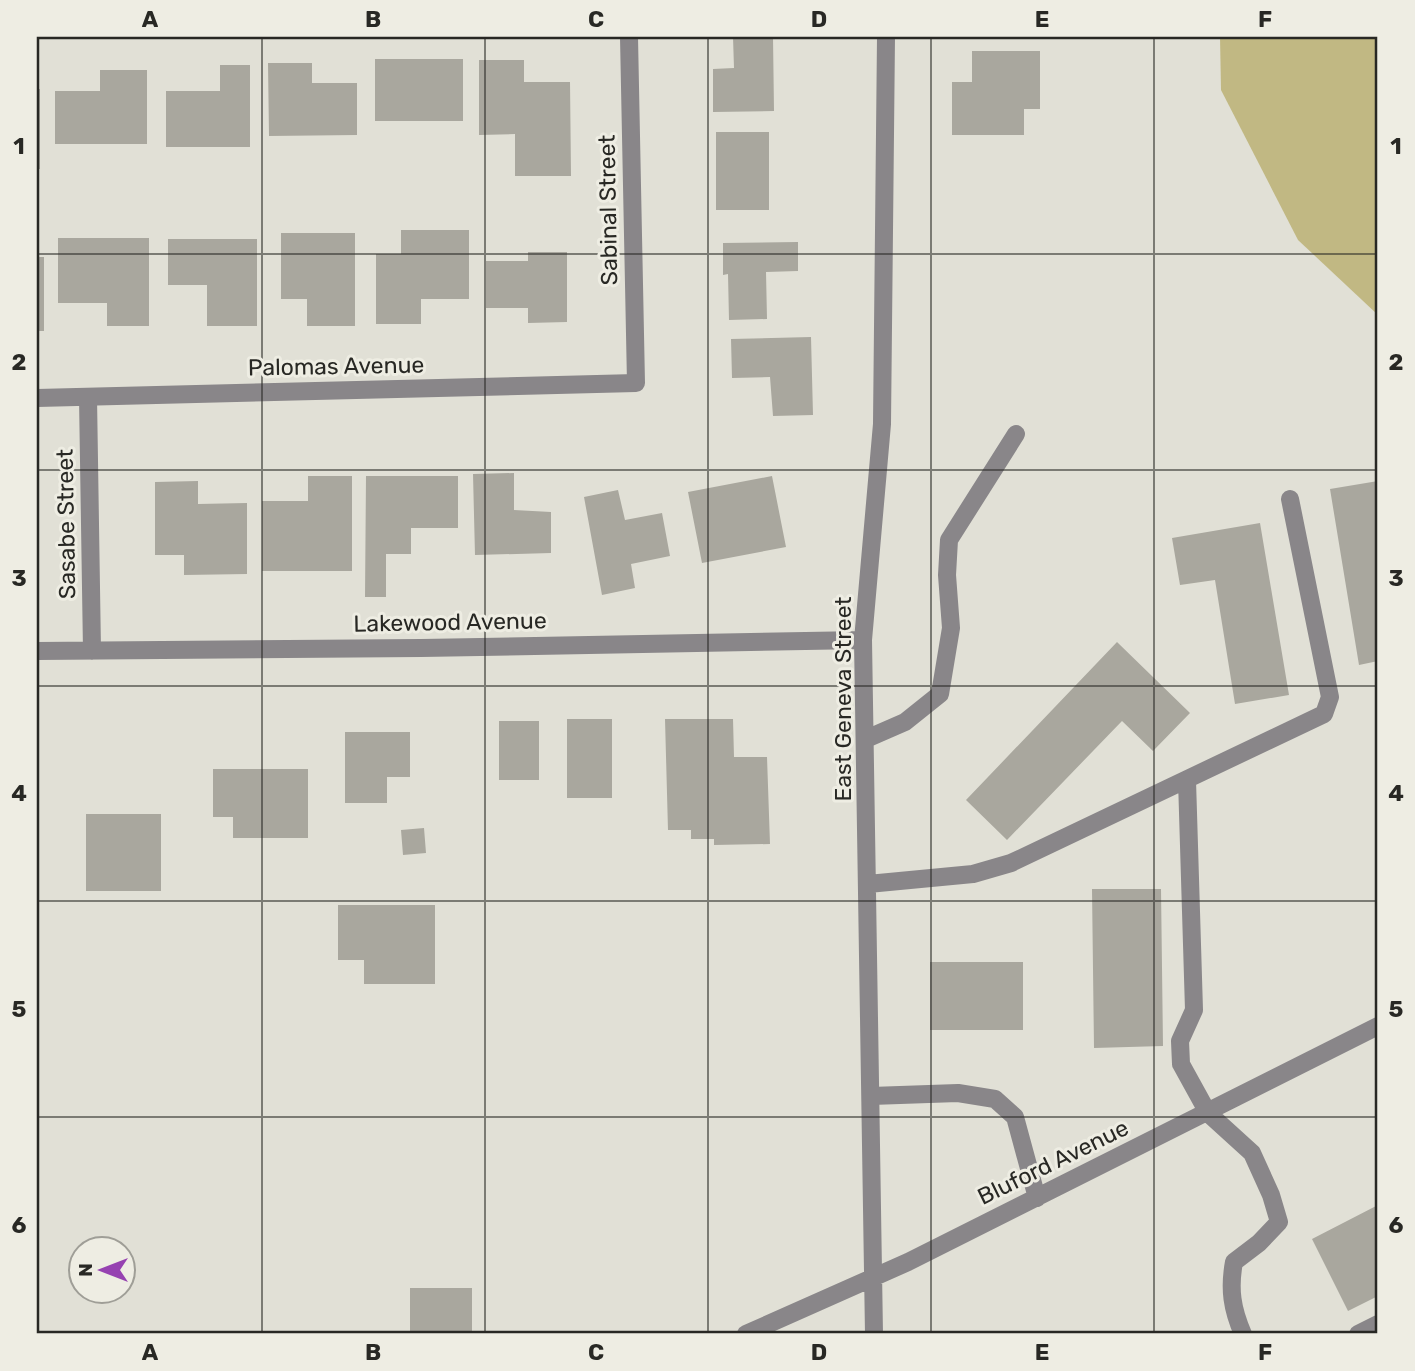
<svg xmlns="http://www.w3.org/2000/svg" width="1415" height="1371" font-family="Rubik,sans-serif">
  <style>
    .green { fill: #c1b883 }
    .building { fill: #a9a79e }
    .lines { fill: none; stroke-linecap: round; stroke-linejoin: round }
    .minor { stroke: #898689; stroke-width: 18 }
    .grid { fill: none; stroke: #282824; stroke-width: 2; stroke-opacity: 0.55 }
    .labels { text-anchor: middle; stroke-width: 6; stroke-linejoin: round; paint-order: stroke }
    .street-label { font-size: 23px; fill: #282824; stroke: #eeede3 }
    .neatline { fill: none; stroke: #282824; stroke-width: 2.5 }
    .grid-label { font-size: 23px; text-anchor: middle; font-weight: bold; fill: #282824 }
  </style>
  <rect width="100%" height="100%" fill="#e1e0d6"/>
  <!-- green -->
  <path class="green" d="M1220,37h158v278l-80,-75 -77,-150z"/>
  <!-- building -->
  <path class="building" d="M733,37h40l1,74 -61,1v-43l21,-1z
    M972,51h68v58h-16v26h-72v-53h20z
    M375,59h88v62h-88z
    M479,60h45v22h46l1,94h-56v-42l-36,1z
    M268,63h44v20h45v52l-88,1z
    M220,65h30v82h-84v-56h54z
    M100,70h47v74h-92v-53h45z
    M37,89h3v80h-3z
    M716,132h53v78h-53z
    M401,230h68v69h-48v25h-45v-70h25z
    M281,233h74v93h-48v-27h-26z
    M58,238h91v88h-42v-23h-49z
    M168,239h89v87h-50v-41h-39z
    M798,242v29l-32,1 1,47 -38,1 -1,-46 -5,1v-32z
    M528,252h39v70l-39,1v-15h-42v-47h42z
    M37,257h7v74h-7z
    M811,337l2,78 -40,1 -3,-39 -38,1 -1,-39z
    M514,473v37l37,2v41l-76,2 -2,-81z
    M308,476h44v95h-90v-70h46z
    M366,476h92v52h-47v26h-25v43h-21z
    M772,476l14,71 -84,16 -14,-71z
    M198,481v23l49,-1v71l-63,1v-20h-29v-73z
    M1378,481v180l-19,4 -29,-176z
    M618,490l7,30 37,-7 8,43 -39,8 4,24 -33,7 -18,-98z
    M1260,523l29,172 -54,9 -20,-124 -35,5 -8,-47z
    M1117,642l73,71 -37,38 -31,-30 -115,119 -41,-40z
    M567,719h45v79h-45z
    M665,719h68l1,38h33l3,87 -56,1v-6h-23v-9h-23z
    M499,721h40v59h-40z
    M345,732h65v45h-23v26h-42z
    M213,769h95v69h-75v-21h-20z
    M86,814h75v77h-75z
    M424,828l2,25 -23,2 -2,-25z
    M1092,889h69l2,157 -69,2z
    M338,905h97v79h-71v-24h-26z
    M930,962h93v68h-93z
    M1378,1205v91l-30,15 -36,-72z
    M410,1288h62v46h-62z"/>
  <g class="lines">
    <!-- minor -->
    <path class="minor" d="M88,397l4,254
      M37,398l599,-15 -7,-346
      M37,651l384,-3 442,-8
      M866,739l39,-17 35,-28 11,-66 -4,-53 2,-35 67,-106
      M1187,780l7,230 -14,31 1,23 27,49 44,40 19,42 8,27 -20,21 -25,19c-5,27 -2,47 9,72
      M868,884l105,-10 38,-11 313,-149 6,-17 -40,-198
      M871,1096l87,-3 37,6 20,18 22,81
      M746,1334l162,-72 470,-236
      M874,1334l-11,-694 19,-216 4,-387
      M1358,1334l20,-10"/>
  </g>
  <!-- grid -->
  <path class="grid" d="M262,37v1297M485,37v1297M708,37v1297M931,37v1297M1154,37v1297M37,254h1341M37,470h1341M37,686h1341M37,901h1341M37,1117h1341"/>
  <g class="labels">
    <!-- street labels -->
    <g class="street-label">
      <text transform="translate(608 210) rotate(-91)" y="8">Sabinal Street</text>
      <text transform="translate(336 366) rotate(-1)" y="8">Palomas Avenue</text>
      <text transform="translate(66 524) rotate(-91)" y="8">Sasabe Street</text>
      <text transform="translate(450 622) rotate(-1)" y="8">Lakewood Avenue</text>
      <text transform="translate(843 699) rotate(-90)" y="8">East Geneva Street</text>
      <text transform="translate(1053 1162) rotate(-26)" y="8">Bluford Avenue</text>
    </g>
  </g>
  <!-- border -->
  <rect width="1415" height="1371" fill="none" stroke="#eeede3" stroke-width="77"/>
  <!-- north arrow -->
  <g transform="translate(102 1270) rotate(270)"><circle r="33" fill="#eeede3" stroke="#9f9e97" stroke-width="2"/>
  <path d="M0-5L12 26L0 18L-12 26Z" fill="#9642b1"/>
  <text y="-10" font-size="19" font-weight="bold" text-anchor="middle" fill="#282824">N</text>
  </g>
  <rect x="38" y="38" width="1338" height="1294" class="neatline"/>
  <g class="grid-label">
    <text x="150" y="27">A</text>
    <text x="373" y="27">B</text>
    <text x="596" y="27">C</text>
    <text x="819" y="27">D</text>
    <text x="1042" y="27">E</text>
    <text x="1265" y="27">F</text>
    <text x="19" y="154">1</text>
    <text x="1396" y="154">1</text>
    <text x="19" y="370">2</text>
    <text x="1396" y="370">2</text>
    <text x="19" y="586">3</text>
    <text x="1396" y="586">3</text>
    <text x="19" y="801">4</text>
    <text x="1396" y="801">4</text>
    <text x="19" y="1017">5</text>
    <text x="1396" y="1017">5</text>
    <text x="19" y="1233">6</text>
    <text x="1396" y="1233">6</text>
    <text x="150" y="1360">A</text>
    <text x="373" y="1360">B</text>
    <text x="596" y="1360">C</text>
    <text x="819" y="1360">D</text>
    <text x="1042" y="1360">E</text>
    <text x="1265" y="1360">F</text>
  </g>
</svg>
